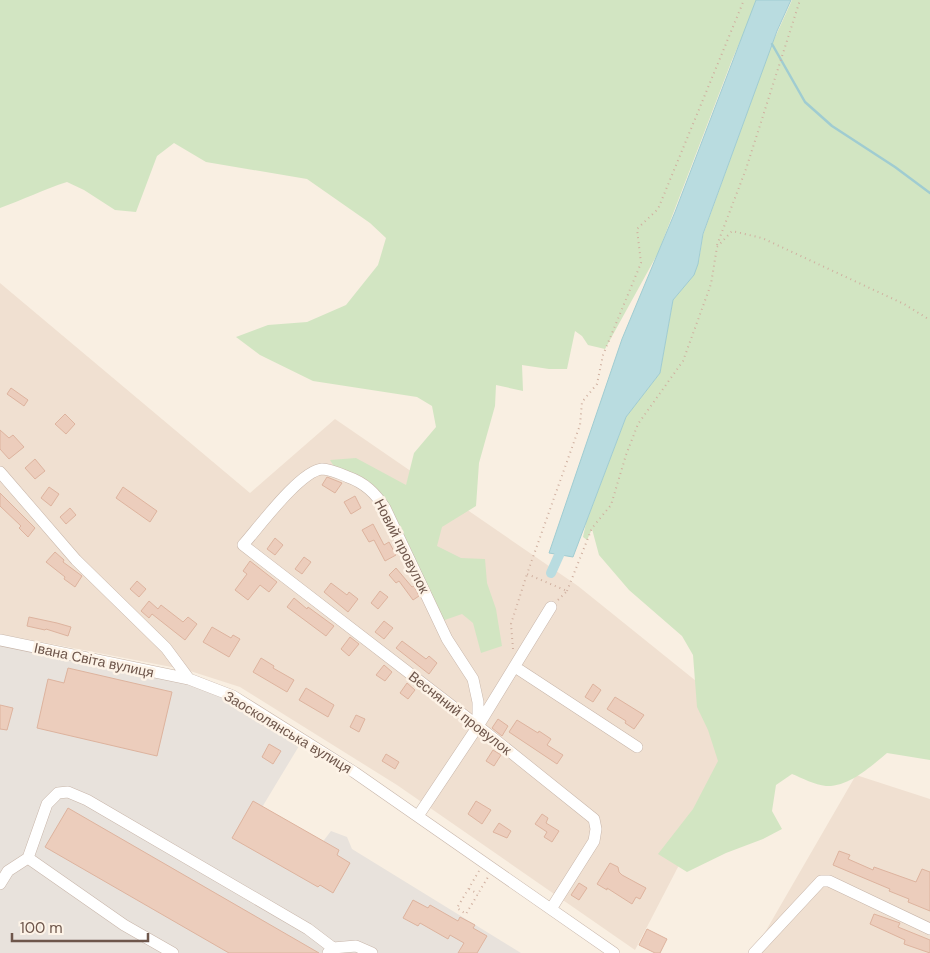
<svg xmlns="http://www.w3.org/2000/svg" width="930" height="953" font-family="'DM Sans',sans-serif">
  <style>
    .residential { fill: #f0e0d1 }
    .industrial { fill: #e8e2dc }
    .green { fill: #d2e5c2 }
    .water { fill: #b9dce0; stroke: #a0ccd1 }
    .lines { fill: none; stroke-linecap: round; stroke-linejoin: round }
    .stream { stroke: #a0ccd1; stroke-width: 2.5 }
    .canal { stroke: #b9dce0; stroke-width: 10 }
    .building { fill: #eccdbc; stroke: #ddb39e }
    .minor-casing { stroke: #c8b6aa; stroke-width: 12 }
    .path { stroke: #d0b0a0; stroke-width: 2; stroke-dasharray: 1 4; stroke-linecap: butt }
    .minor { stroke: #fff; stroke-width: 11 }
    .labels { text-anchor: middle; stroke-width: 5; stroke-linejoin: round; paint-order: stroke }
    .street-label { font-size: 14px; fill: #6e564b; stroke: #fdf3e7 }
  </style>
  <rect width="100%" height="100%" fill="#f9efe2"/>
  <!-- residential -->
  <path class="residential" d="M0,283l250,210 85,-74 243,167 118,95 38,78 -99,191 -238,-165 -157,-98 -53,-17 -187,-36z
    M856,775l74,24v154h-177z"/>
  <!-- industrial -->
  <path class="industrial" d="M0,643l189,36 31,15 82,47 -41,68 60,35 10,-13 16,6 5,12 169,104h-521z"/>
  <!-- green -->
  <path class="green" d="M0,0h758l-26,60 -74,193 -53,96 -17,-4 -6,-9 -7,-5 -8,38h-18l-27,-4 1,26 -27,-6 -1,21 -16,57 -3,43 -34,21 -5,19 24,12 24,1 2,24 9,26 6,37 -21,7 -8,-30 -11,-9 -23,8 -54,-114 -47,-35 -8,-13 26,-2 50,27 8,-32 22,-26 -4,-21 -15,-9 -104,-16 -53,-26 -24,-18 32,-12 39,-3 39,-17 32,-40 8,-27 -16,-15 -63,-44 -101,-17 -32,-19 -17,13 -21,56 -21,-2 -31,-20 -17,-8c-23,7 -44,18 -67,26z
    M792,0h138v760l-43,-7c-17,14 -38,34 -61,33 -11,-1 -24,-8 -34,-12l-16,11 -4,26 10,18 -19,10 -37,14 -39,19 -29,-18 35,-45 25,-48 -10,-31 -11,-23 -4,-52 -11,-19 -53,-46 -30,-35 -7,-26 -5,11 -4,-3 3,-14 40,-106 34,-44 13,-73 20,-24 6,-16 4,-25 69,-191z"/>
  <!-- water -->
  <path class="water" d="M756,0h35l-14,31 -74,203 -5,30 -4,11 -21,25 -13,73 -34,44 -53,140 -24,-4 73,-214 53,-127z"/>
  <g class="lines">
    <!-- stream -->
    <path class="stream" d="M772,44l33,58 27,24 63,41 35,26"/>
    <!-- canal -->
    <path class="canal" d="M551,573l13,-29"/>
  </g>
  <!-- building -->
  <path class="building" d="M11,388l17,12 -4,6 -17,-12z
    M65,414l10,10 -9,10 -11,-10z
    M0,430l9,8 4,-3 11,12 -15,12 -9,-10z
    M35,459l10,12 -10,8 -10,-11z
    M327,477l15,6 -7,10 -13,-8z
    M49,487l10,7 -8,12 -10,-8z
    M123,487l34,24 -7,11 -34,-24z
    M0,493l35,35 -7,9 -9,-9 2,-2 -21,-20z
    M355,496l6,12 -10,6 -7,-12z
    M70,508l6,7 -10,9 -6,-7z
    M373,524l11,21 5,-3 7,13 -11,6 -11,-21 -5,2 -7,-12z
    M275,538l8,7 -8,10 -8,-6z
    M55,552l9,8 -1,2 19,14 -7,11 -11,-8 1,-2 -19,-15z
    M304,557l7,5 -9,12 -7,-5z
    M250,561l27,21 -8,10 -9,-7 -12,15 -13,-10 12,-16 -4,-3z
    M396,568l16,19 2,-1 5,10 -6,4 -14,-19 -3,2 -7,-8z
    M137,581l9,8 -7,8 -9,-8z
    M331,583l16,12 2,-3 9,7 -10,13 -24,-20z
    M380,591l8,6 -10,12 -7,-6z
    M294,598l13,11 1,-2 26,19 -8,10 -39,-29z
    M149,601l9,8 3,-4 22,17 5,-5 9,7 -12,16 -33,-26 -3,4 -8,-7z
    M29,617l28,6 14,4 -3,9 -22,-7 -1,1 -18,-4z
    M384,621l9,7 -9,11 -9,-7z
    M212,627l19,11 2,-3 7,4 -11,18 -26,-15z
    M350,637l9,7 -10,12 -8,-7z
    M402,641l24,18 3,-3 8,7 -8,11 -33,-26z
    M261,658l13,8 -1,2 21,12 -7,12 -34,-20z
    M384,665l8,7 -7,9 -9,-6z
    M68,668l104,24 -15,64 -120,-28 11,-49 16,4z
    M407,683l8,7 -7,9 -8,-6z
    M593,684l8,6 -8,12 -8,-5z
    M306,688l28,17 -6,12 -29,-17z
    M615,697l29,18 -10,14 -9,-6 1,-2 -19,-12z
    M0,705l13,3 -6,22 -7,-1z
    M356,715l9,4 -6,13 -9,-5z
    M498,719l10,7 -6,10 -10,-8z
    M517,720l21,13 1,-2 12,8 -4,6 16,10 -6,9 -48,-32z
    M269,744l12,7 -8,13 -11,-7z
    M493,750l8,5 -7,11 -8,-5z
    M386,754l13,8 -4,7 -13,-8z
    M253,801l86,49 -2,5 13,8 -17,30 -13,-8 -2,2 -86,-49z
    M476,801l15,9 -9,14 -14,-10z
    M68,808l251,145h-90l-184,-106z
    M542,814l6,4 -2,5 13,8 -7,11 -8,-5 3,-5 -12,-8z
    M499,823l12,8 -4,7 -14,-6z
    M839,851l11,4 -2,4 25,11 1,-3 42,15 6,-13 8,3v39l-22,-9 1,-3 -20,-8 1,-2 -57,-24z
    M610,863l8,4 1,5 3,3 24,13 -6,11 -4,-2 -4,7 -25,-16v2l-10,-6z
    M579,883l8,5 -8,12 -8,-5z
    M413,900l15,8 2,-3 28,16 2,-4 15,8 -2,3 14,8 -10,17h-19l6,-10 -14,-8 -2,4 -28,-16 -2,3 -15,-8z
    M874,914l26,9 -2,4 32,13v13l-26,-9 1,-4 -35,-16z
    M647,929l20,10 -7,14h-5l-16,-8z"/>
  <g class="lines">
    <!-- minor casing -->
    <g class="minor-casing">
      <path id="minor" d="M0,472l76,88 90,88 23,31
        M0,640l189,39 44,17 121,76 260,181
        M515,667l122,80
        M478,726v-24l-5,-23 -26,-40 -62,-131c-10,-15 -20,-25 -37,-31 -7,-3 -18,-8 -26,-8 -22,2 -63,58 -79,76l235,181 116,93 2,10 -2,12 -43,68
        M418,816l60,-90 73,-119
        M28,858l96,67 49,28
        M0,884l8,-13 20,-13 19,-54 11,-11 10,-1 19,8 221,129 25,19
        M328,953l5,-5 23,-2 16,7
        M754,953l67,-72h8l101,48"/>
    </g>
    <!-- path -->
    <path class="path" d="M717,245l29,-76 54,-169
      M567,591l25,-63 19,-23 15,-50 12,-31 45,-63 28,-77 6,-37 15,-16 30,7 142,66 26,16
      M558,600l9,-9 -40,-17 53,-149 2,-23 15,-18 6,-29 38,-92 -4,-34 21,-20 86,-209
      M513,649l-2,-25 16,-50
      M479,871l-22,37 9,6 22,-37
      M469,889l9,5"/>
    <!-- minor -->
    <use href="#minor" class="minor"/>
  </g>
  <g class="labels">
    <!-- street labels -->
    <g class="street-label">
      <text transform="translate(402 546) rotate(63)" y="5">Новий провулок</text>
      <text transform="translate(94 660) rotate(12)" y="5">Івана Світа вулиця</text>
      <text transform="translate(460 713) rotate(38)" y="5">Весняний провулок</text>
      <text transform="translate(288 732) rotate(31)" y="5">Заосколянська вулиця</text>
    </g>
  </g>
  <!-- scale -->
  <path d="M12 933v8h136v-8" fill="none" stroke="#6e564b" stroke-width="2.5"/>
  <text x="20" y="933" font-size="15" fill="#6e564b" stroke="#fdf3e7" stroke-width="4" paint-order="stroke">100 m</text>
</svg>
